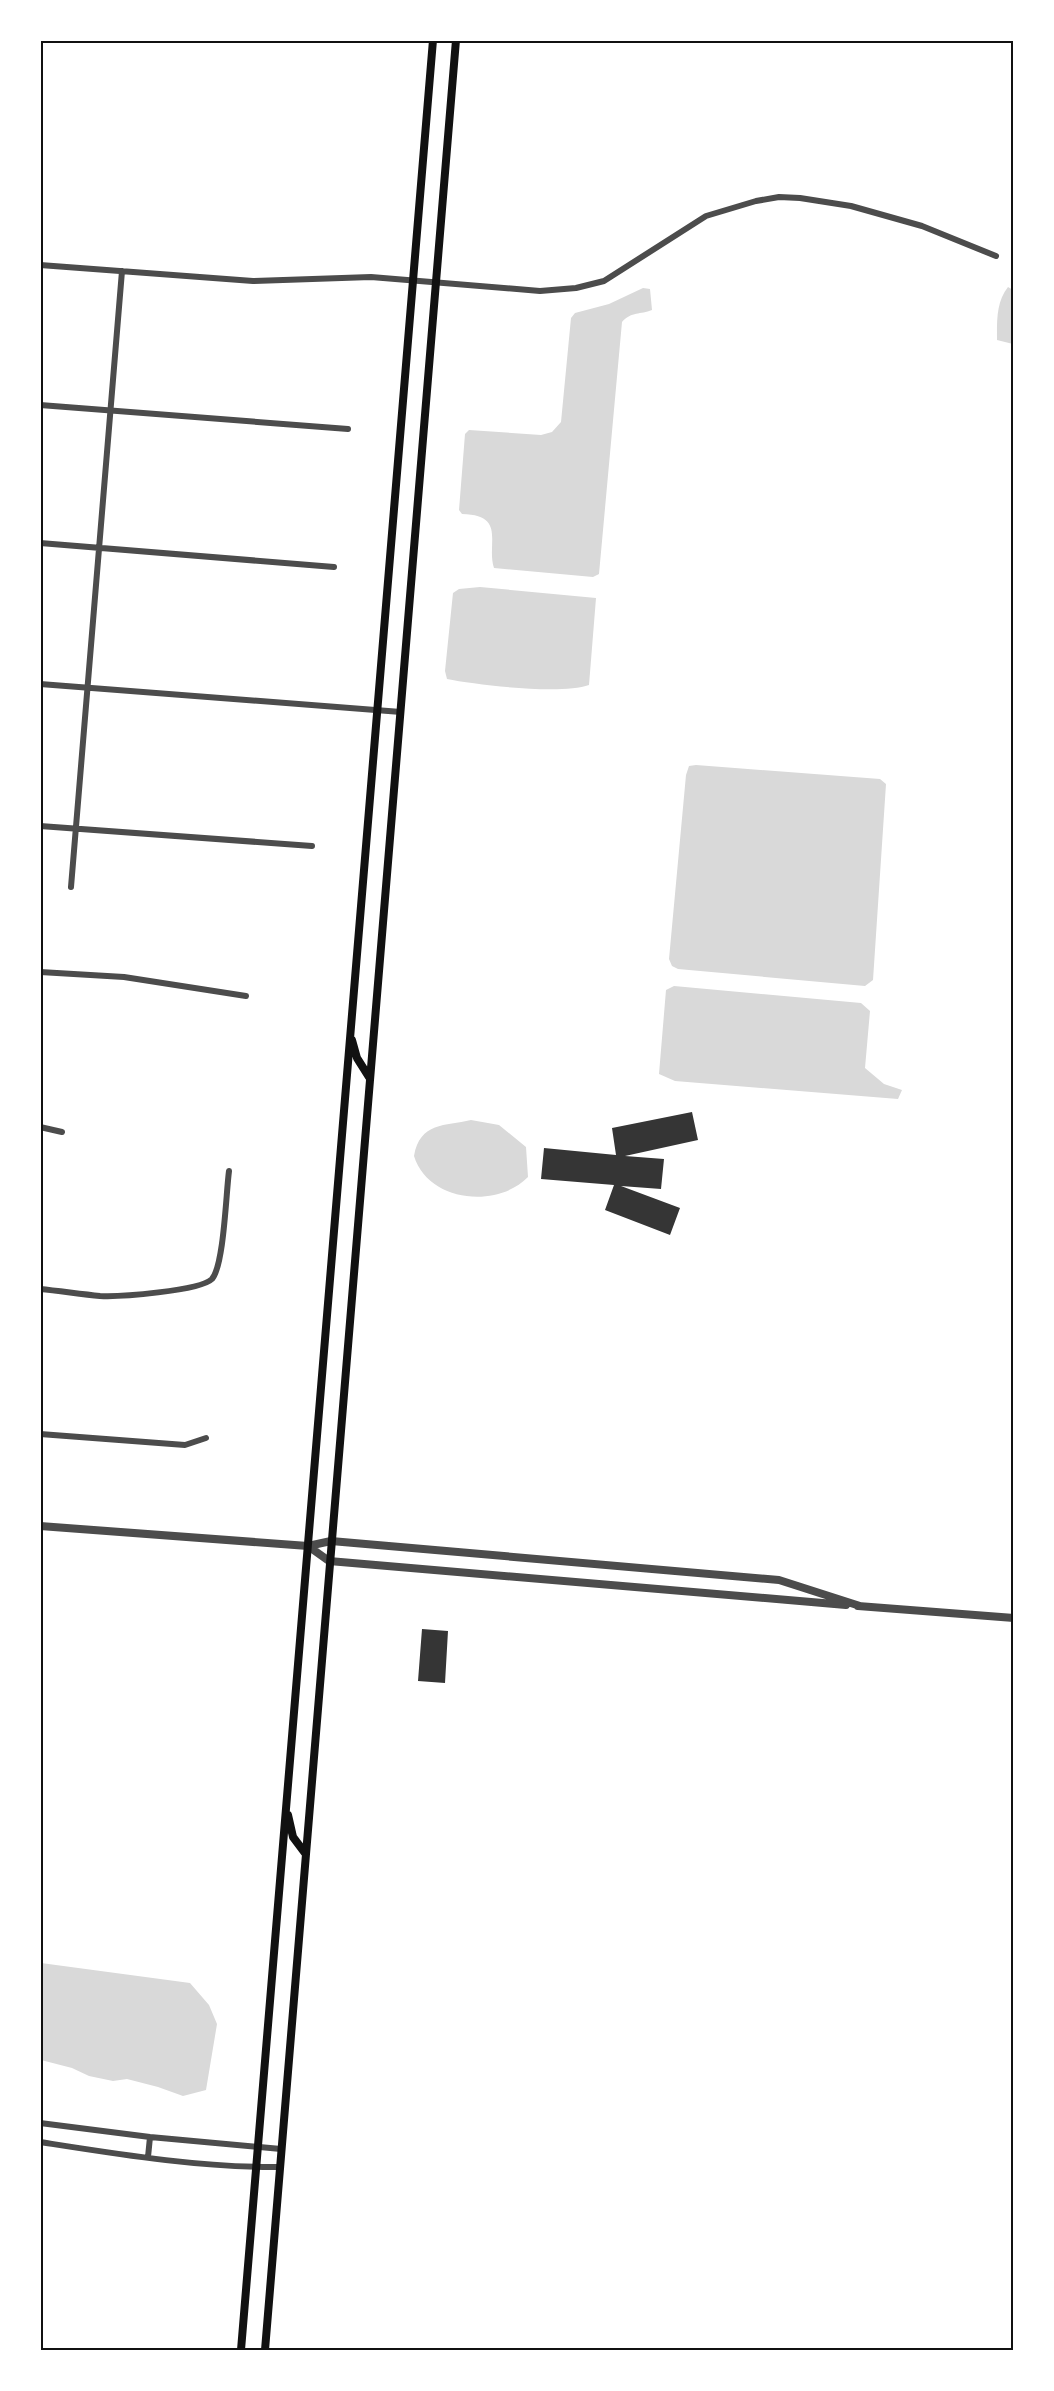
<svg xmlns="http://www.w3.org/2000/svg" width="1054" height="2391" font-family="'Times New Roman',serif">
  <style>
    .water { fill: #d9d9d9 }
    .building { fill: #353535 }
    .lines { fill: none; stroke-linecap: round; stroke-linejoin: round }
    .minor { stroke: #4c4c4c; stroke-width: 6 }
    .tertiary { stroke: #4c4c4c; stroke-width: 8 }
    .secondary { stroke: #111; stroke-width: 8 }
    .neatline { fill: none; stroke: #111; stroke-width: 2 }
  </style>
  <rect width="100%" height="100%" fill="#fff"/>
  <!-- water -->
  <path class="water" d="M1008,287l5,3v54l-16,-4c0,-18 -1,-38 11,-53z
    M643,288l7,1 2,21c-12,5 -20,1 -30,12l-23,252 -6,3 -99,-9c-8,-24 13,-53 -32,-54l-3,-4 6,-76 4,-4 72,5 11,-3 9,-10 10,-104 4,-5 34,-9z
    M480,587l116,11 -7,87c-28,10 -112,0 -142,-6l-2,-8 8,-78 6,-4z
    M696,765l184,14 6,5 -13,196 -8,6 -187,-17 -6,-3 -3,-7 17,-184 3,-9z
    M674,986l187,17 9,8 -5,57 19,16 18,6 -4,9 -223,-18 -16,-7 7,-84z
    M471,1120l28,5 27,22 2,30c-31,32 -100,25 -114,-21 6,-34 31,-30 57,-36z
    M41,1963l149,20 19,22 8,19 -11,66 -23,6 -25,-9 -31,-8 -14,2 -24,-5 -17,-8 -31,-8z"/>
  <!-- building -->
  <path class="building" d="M692,1112l6,28 -73,16 39,3 -3,30 -40,-3 59,22 -10,27 -65,-25 9,-25 -73,-6 3,-31 72,7 -4,-27z
    M422,1629l26,2 -3,52 -27,-2z"/>
  <g class="lines">
    <!-- minor -->
    <path class="minor" d="M40,265l213,16 118,-4 169,14 36,-3 28,-7 102,-65 50,-15 23,-4 21,1 51,8 71,20 74,30
      M40,405l308,24
      M40,543l294,24
      M40,684l361,28
      M40,826l272,20
      M71,887l51,-616
      M40,972l84,5 122,19
      M40,1127l22,5
      M40,1289c20,2 40,5 60,7 18,1 100,-5 112,-17 12,-14 14,-86 17,-108
      M40,1434l145,11 21,-7
      M40,2123l110,14 131,12
      M40,2142c77,12 162,26 240,25
      M148,2157l2,-20"/>
    <!-- tertiary -->
    <path class="tertiary" d="M40,1526l268,20 23,-5 448,39 81,26
      M308,1546l21,15 517,44
      M858,1606l156,12"/>
    <!-- secondary -->
    <path class="secondary" d="M352,1040l5,18 12,19
      M288,1815l5,22 12,16
      M241,2350l192,-2310
      M265,2350l191,-2310"/>
  </g>
  <!-- border -->
  <rect width="1054" height="2391" fill="none" stroke="#ffffff" stroke-width="84"/>
  <rect x="42" y="42" width="970" height="2307" class="neatline"/>
</svg>
